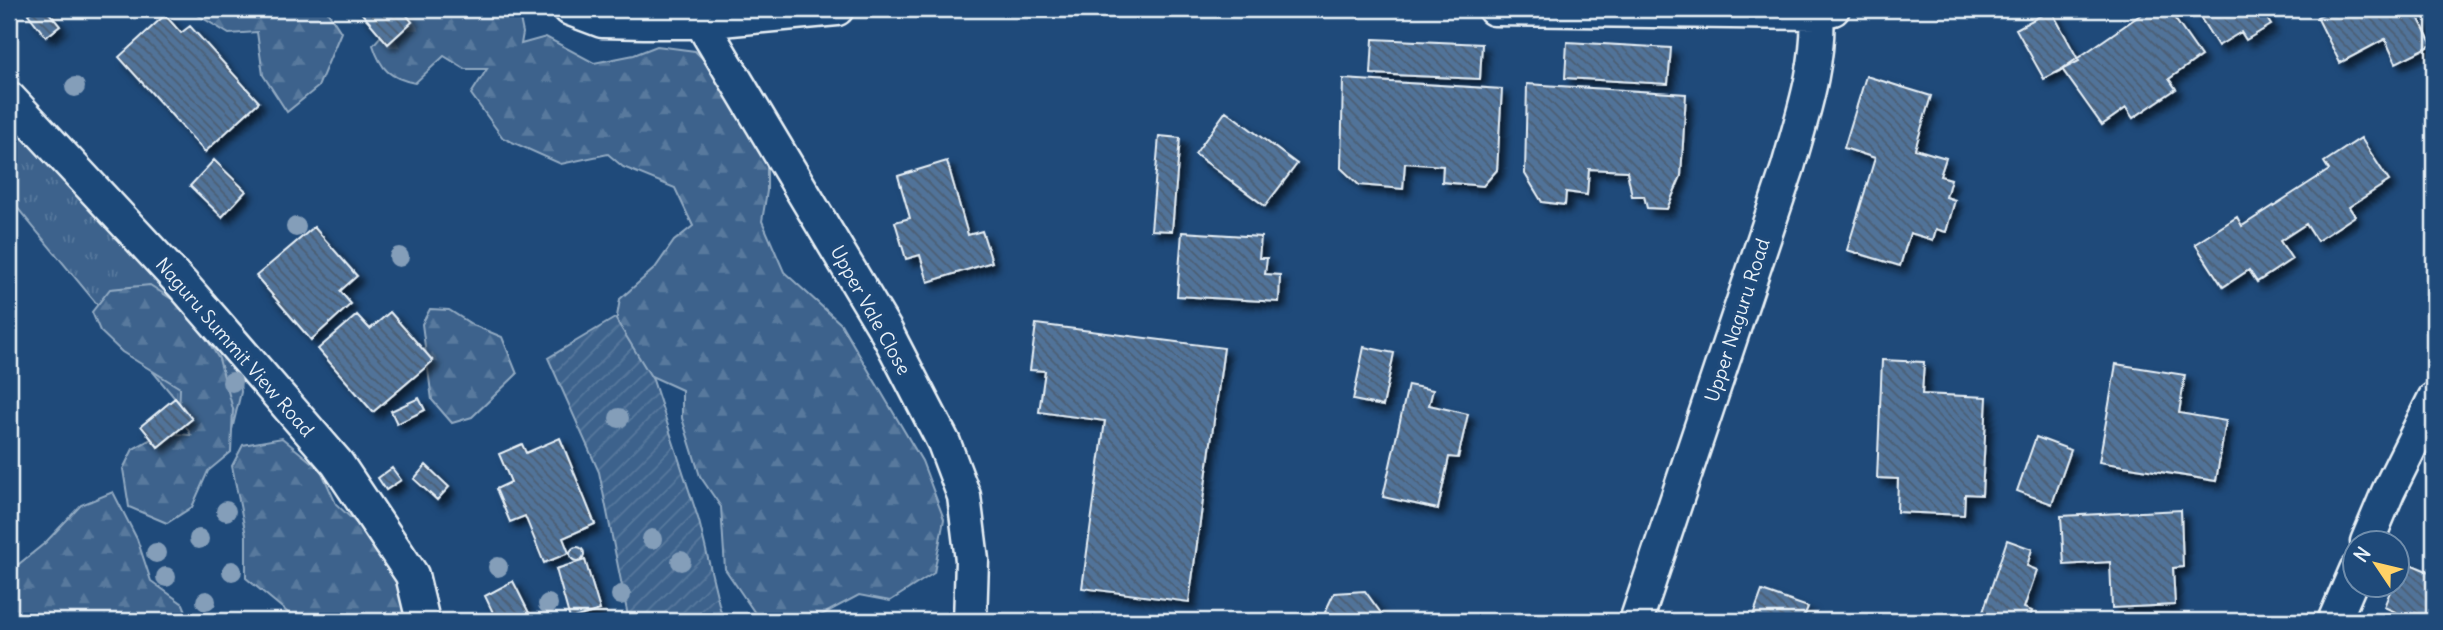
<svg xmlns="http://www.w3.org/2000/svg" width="2443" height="630" font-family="Delius,sans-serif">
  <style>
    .grass { fill: url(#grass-tufts); stroke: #92aac2; stroke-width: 2 }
    .forest { fill: url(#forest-firs); stroke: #92aac2; stroke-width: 2 }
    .garden { fill: url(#garden-furrows); stroke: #92aac2; stroke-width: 2 }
    .building { fill: url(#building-back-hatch); stroke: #e8f1f8; stroke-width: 2; filter: url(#shadow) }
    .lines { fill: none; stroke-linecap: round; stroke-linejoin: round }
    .minor-casing { stroke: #e8f1f8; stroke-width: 37 }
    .minor { stroke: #1f4a7a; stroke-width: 32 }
    .tree { fill: #849eb9 }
    .labels { text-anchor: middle; stroke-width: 7; stroke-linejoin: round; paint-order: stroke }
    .street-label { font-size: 19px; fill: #e8f1f8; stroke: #1f4a7a }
  </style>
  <defs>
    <pattern id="grass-tufts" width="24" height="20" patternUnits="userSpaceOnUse" patternTransform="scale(1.75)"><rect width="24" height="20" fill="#3c628c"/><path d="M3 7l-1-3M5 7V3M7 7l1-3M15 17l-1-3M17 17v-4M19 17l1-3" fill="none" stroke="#58799d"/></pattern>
    <pattern id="forest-firs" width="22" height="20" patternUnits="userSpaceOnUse" patternTransform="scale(1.75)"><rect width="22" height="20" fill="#3c628c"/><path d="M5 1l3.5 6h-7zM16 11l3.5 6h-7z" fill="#58799d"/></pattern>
    <pattern id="garden-furrows" width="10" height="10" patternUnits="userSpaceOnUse" patternTransform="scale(1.75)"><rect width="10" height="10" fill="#3c628c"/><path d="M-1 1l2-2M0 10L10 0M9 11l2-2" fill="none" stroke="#58799d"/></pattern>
    <pattern id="building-back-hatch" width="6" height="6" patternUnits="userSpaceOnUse" patternTransform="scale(1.75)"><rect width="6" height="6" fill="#517399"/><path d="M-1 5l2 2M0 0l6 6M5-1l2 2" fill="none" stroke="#4c5e72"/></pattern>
    <filter id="shadow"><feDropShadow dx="6" dy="6" stdDeviation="3.5" flood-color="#0009"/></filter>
  </defs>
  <rect width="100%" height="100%" fill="#1f4a7a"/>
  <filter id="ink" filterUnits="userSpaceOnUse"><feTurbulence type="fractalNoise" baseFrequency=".0143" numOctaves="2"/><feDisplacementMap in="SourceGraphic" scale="14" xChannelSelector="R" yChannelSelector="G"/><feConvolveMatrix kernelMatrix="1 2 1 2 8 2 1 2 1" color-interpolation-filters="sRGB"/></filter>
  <g filter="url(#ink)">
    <!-- grass -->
    <path class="grass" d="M17,126l222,248 2,18 -11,46 -38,-19 -182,-220z"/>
    <!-- forest -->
    <path class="forest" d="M188,9h138l15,23 -23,55 -31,25 -24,-37 -6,-43 -28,2z
      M409,9h109l5,24 -2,11 25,-7 48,26 40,-8 23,-9 38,5 32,32 40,70v38l-5,30 22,51 57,52 81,137 22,58 -10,54 -44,28 -31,-6 -45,24 -57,-3 -32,-47 -4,-62 -21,-31 -18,-58v-28l-53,-24 -17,-20 8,-47 35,-31 19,-27 19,-15 -18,-38 -52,-21 -15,-13 -47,10 -58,-26 -32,-44 16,-25h-22l-21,-13 -29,27c-25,-5 -34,-13 -42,-38l24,-27z
      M150,285l40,26 29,48 14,50 -2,43 -23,19 -16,36 -25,16 -38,-16 -6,-38 10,-20 29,-16 29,2 -12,-20 1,-27 -58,-36 -22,-21 -8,-19 18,-23z
      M430,309l19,1 24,15 29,12 15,37 -45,43 -20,6 -20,-23 -10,-76z
      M282,438l39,32 15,34 31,29 37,56 6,32h-112l-52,-43v-43l-14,-69 11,-21z
      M113,492l24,47 14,42 32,23 7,17h-181v-49l36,-29 36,-38z"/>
    <!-- garden -->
    <path class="garden" d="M615,318l38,62 46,141 24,100h-94l-30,-149 -51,-114z"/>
    <!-- building -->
    <path class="building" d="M35,9h11l14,17 -14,11 -18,-23z
      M358,9h44l10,13 -24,22z
      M2149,9h19l33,47 -32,23 7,10 -43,29 -7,-10 -24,17 -40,-56z
      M2195,9h66l10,16 -25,15 -5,-8 -23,14z
      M2321,9h93l18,36 -36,18 -11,-24 -45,24 -23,-46 6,-3z
      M2051,10l28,51 -35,18 -28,-50z
      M165,15l16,18 9,-7 69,76 -54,50 -86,-95z
      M1373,39l109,5 -2,35 -109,-5z
      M1567,42l104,6 -3,36 -103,-6z
      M1866,76l65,20 -16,53 31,9 -6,18 11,3 -5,18 9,3 -9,32 -10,-3 -3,11 -23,-7 -10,33 -53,-16 28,-92 -31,-10z
      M1343,79l159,10 -5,81 -14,16 -41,-4 1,-16 -38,-3 -2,26 -44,-4 -18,-17z
      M1527,84l159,10 -5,82 -14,33 -20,-1 -3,-12h-12l-5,-25 -38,-2 -2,26 -21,-3 -1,13 -23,-3 -17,-28z
      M1226,111l71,53 -32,42 -70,-52z
      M1159,136l21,2 -8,93 -21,-1z
      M2361,138l28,43 -40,26 6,9 -38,25 -11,-17 -26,17 12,18 -35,23 -8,-12 -26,17 -28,-43 42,-27 5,9 87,-56 -5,-8z
      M214,160l32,31 -24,26 -32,-31z
      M947,161l21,74 14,-4 10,31 -64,20 -8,-27 -14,4 -11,-37 15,-4 -12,-42z
      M314,227l43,49 -17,15 11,13 -40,36 -55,-64z
      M1182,232l79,5 -2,21h8l-2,16 15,1 -1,27 -102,-6z
      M390,312l43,49 -60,51 -55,-63 39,-34 13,14z
      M1036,324l188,24 -35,254 -107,-14 23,-167 -66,-9 6,-41 -15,-1z
      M1364,347l30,6 -11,53 -30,-6z
      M1882,360l42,2 -2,32 65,3 -5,98 -17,-1 -1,21 -67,-3 1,-33 -21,-1z
      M2116,364l69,11 -6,38 47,8 -10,60 -117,-19z
      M1408,385l25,5 -4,15 39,9 -10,44 -9,-1 -11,52 -55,-12z
      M175,398l17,21 -34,28 -17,-21z
      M419,398l6,12 -28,14 -6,-13z
      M2036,437l35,13 -19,54 -35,-13z
      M560,438l35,86 -32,14 6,15 -25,10 -19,-47 -15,6 -14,-33 15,-7 -12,-28 23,-10 4,9z
      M426,465l23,22 -12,13 -23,-21z
      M392,468l9,12 -15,10 -8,-12z
      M2181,510l2,57 -10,1 2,37 -63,3 -2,-46 -46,3 -3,-49z
      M2007,540l25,9 -5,17 10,4 -13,38 8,3 -3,10h-49z
      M570 554a7 7 0 1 1 14 0a7 7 0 1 1-14 0Z
      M585,560l15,50 -30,9 -14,-50z
      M2403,561l31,13v47h-18l-32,-14 9,-23h5v-9z
      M513,581l20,40h-36l-12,-25z
      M1365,591l18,25 -2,5h-60l13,-28z
      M1762,591l46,16 -6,14h-51z"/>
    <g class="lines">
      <!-- minor casing -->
      <g class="minor-casing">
        <path id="minor" d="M570,9l32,12 42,1h57l136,-13
          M1494,9l323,4 16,-4
          M701,22l185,309 58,112 20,53 8,64 -2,61
          M9,98l174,187 154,178 75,112 11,46
          M2367,542l21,-50 46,-93
          M1636,621l152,-454c14,-50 33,-105 29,-158
          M2334,621l22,-51"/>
      </g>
      <!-- minor -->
      <use href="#minor" class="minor"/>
    </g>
    <!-- trees -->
    <g class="tree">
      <circle cx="75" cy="87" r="10"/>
      <circle cx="296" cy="227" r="10"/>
      <circle cx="399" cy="257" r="10"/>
      <circle cx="232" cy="382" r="10"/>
      <circle cx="619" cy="418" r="10"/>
      <circle cx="226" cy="511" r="10"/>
      <circle cx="199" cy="539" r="10"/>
      <circle cx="652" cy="539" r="10"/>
      <circle cx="156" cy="553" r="10"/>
      <circle cx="681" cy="561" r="10"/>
      <circle cx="498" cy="567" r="10"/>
      <circle cx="232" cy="571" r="10"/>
      <circle cx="166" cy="577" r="10"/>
      <circle cx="621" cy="595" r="10"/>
      <circle cx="206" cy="601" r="10"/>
      <circle cx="548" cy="604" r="10"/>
    </g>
  </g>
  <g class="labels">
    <!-- street labels -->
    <g class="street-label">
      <text transform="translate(871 310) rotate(61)" y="7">Upper Vale Close</text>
      <text transform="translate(1737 320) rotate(-72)" y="7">Upper Naguru Road</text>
      <text transform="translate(235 347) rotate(49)" y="7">Naguru Summit View Road</text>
    </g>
  </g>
  <!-- margin -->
  <rect width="2443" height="630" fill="none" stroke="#1f4a7a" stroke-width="35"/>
  <rect x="18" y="18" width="2408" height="595" fill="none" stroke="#e8f1f8" stroke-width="2.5" filter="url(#ink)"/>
  <!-- north arrow -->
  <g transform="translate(2376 564) rotate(305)"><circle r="33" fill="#1f4a7a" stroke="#6f8dac" stroke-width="2"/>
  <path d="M0-5L12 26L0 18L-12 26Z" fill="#ffd166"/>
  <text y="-10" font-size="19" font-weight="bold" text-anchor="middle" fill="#e8f1f8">N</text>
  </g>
</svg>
